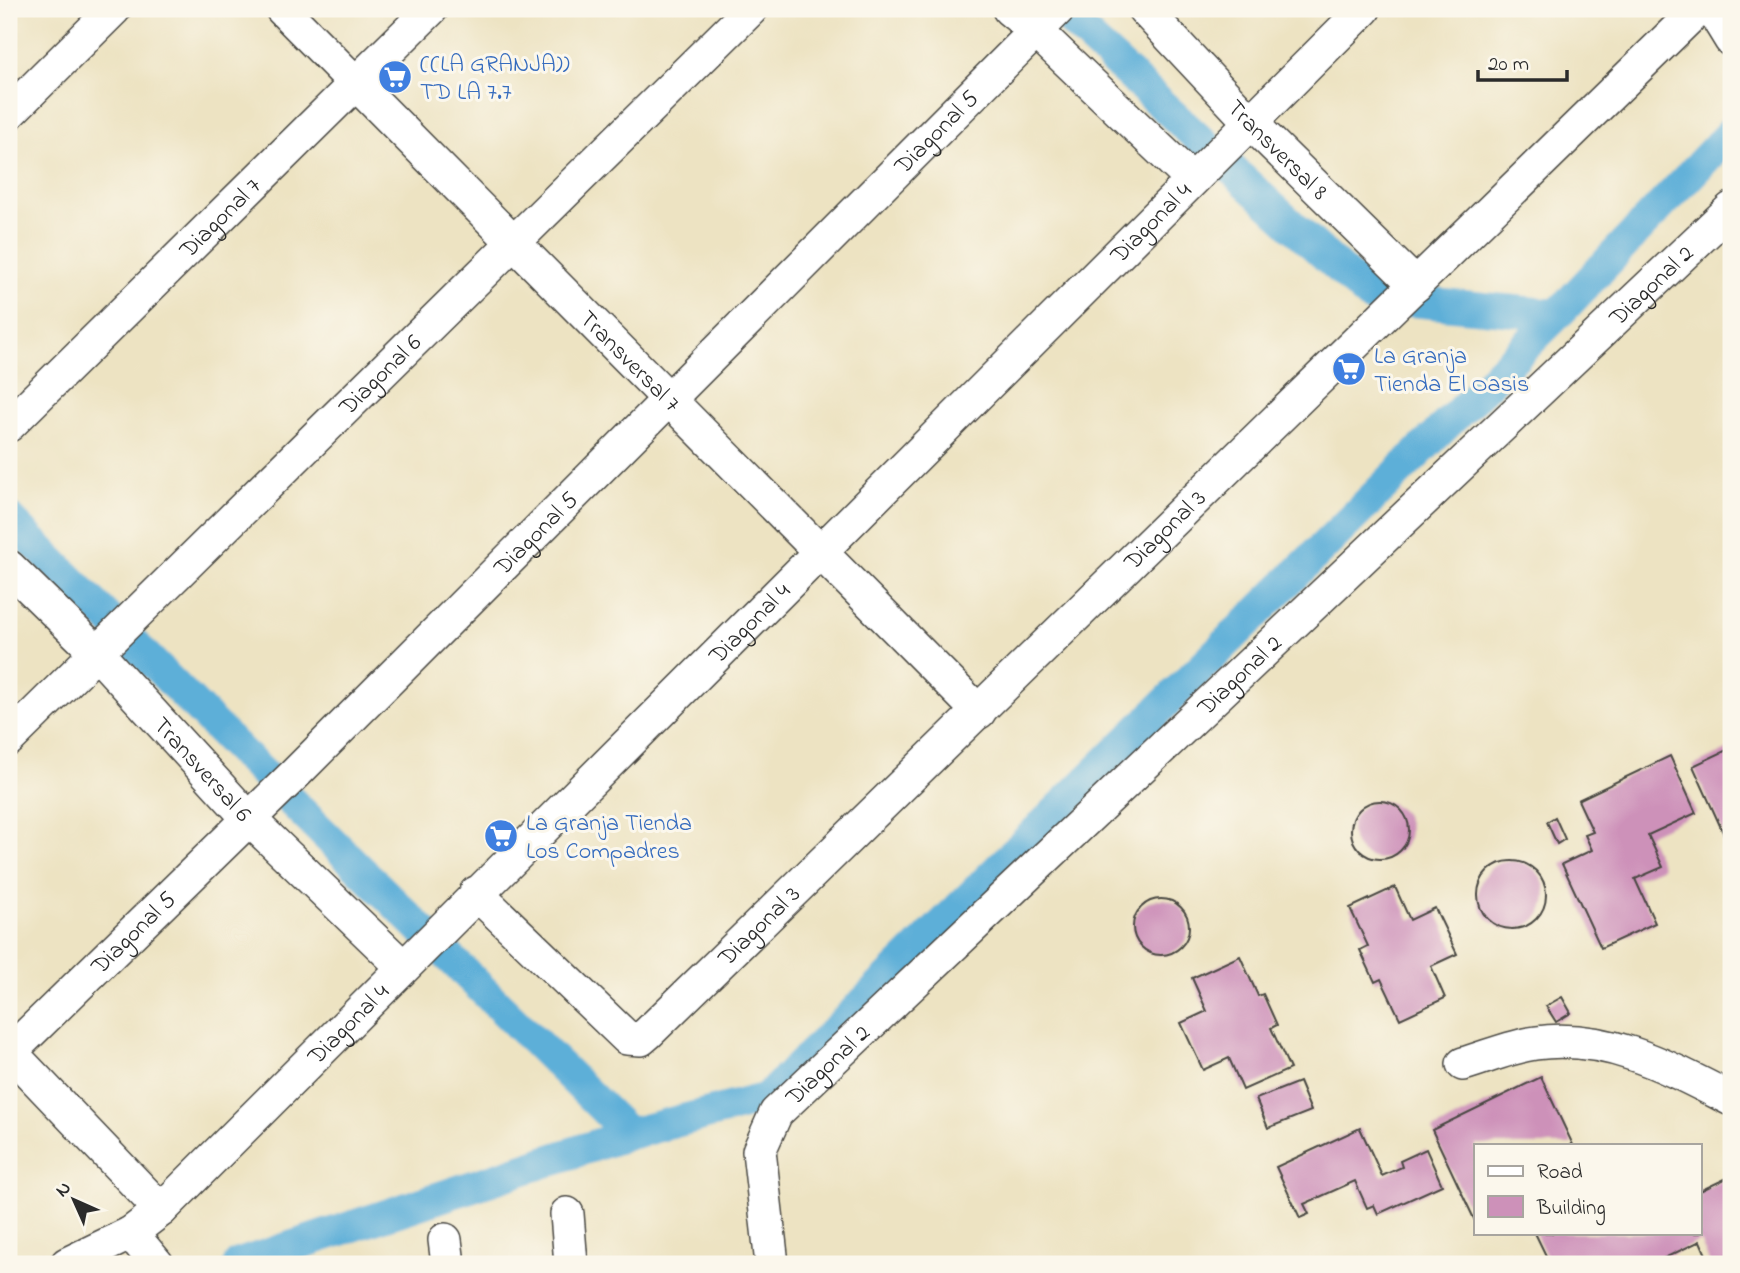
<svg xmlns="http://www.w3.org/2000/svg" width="1740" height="1273" font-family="'Indie Flower',sans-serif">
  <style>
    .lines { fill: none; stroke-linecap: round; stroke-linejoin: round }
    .canal { stroke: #5dafd8; stroke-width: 32 }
    .building { fill: #cd91b9 }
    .minor-casing { stroke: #484742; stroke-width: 36 }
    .minor { stroke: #fff; stroke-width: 33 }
    .labels { text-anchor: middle; stroke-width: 6; stroke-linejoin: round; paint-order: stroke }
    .shop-label { font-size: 24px; fill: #366cbe; stroke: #fbf7ec; text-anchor: start }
    .street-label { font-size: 24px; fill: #2b2b2b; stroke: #fbf7ec }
  </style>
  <rect width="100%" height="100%" fill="#fbf7ec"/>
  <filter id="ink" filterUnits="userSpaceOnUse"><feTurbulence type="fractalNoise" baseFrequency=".0143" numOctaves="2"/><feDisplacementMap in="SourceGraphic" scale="14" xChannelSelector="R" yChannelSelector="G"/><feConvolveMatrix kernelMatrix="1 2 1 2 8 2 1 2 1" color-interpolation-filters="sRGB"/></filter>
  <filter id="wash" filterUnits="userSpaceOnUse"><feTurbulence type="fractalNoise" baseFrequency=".00686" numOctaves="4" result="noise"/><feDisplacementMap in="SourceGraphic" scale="28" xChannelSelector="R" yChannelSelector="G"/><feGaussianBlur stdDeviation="1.57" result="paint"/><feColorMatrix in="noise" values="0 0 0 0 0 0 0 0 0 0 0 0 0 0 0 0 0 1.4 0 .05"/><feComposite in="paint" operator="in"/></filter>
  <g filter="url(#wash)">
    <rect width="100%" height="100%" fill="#ede3c2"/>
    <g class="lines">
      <!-- canal -->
      <path class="canal" d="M1058,9l312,288 187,18
        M9,518l237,239 383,377
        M239,1264l390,-130 138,-36 790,-783 174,-183"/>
    </g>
    <g id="blocks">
      <!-- building -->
      <path class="building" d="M1731,748v102l-38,-84z
        M1670,756l26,57 -48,22 15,32 -28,12 20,44 -54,25 -39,-84 30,-14 -7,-15 8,-3 -15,-32z
        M1351 830a29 29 0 1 1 58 0a29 29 0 1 1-58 0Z
        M1555,817l10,22 -8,5 -10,-22z
        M1478 895a34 34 0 1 1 68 0a34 34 0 1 1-68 0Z
        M1395,887l15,33 25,-12 22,46 -26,12 14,32 -45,21 -19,-40 -6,3 -15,-32 8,-4 -18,-38z
        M1133 927a28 28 0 1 1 56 0a28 28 0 1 1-56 0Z
        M1240,956l18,40 5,-2 14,31 -6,3 19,41 -47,21 -14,-32 -26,12 -22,-47 26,-12 -15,-33z
        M1562,997l9,16 -15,9 -10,-16z
        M1541,1077l32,68h-97v78l-44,-93z
        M1299,1082l12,29 -43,17 -12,-29z
        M1360,1128l22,48 20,-9 -2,-6 26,-12 16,36 -64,29 -4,-9 -7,3 -12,-27 -51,23 5,10 -9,4 -24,-51z
        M1731,1176v88h-21l-10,-23 -48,23h-102l-15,-31h165v-42z"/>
    </g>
  </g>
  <g filter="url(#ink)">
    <use href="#blocks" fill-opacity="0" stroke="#484742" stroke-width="2"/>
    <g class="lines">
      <!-- minor casing -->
      <g class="minor-casing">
        <g id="minor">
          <path id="s1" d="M282,9l697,703"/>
          <path d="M1009,9l27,22 156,149"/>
          <path id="s2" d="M1144,9l106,113 166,163"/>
          <path d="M1712,9l19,31"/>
          <path d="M9,113l105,-104"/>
          <path id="s3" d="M9,425l422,-416"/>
          <path id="s4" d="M9,567l87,85 153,167 154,148"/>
          <path id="s5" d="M9,739l742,-730"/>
          <path id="s6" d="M476,893l151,145 14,1 7,-6 1050,-1024"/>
          <path d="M10,1052l151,158"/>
          <path id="s7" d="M9,1053l286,-279 763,-765"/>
          <path d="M1463,1064c24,-7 49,-18 73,-21 72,-10 134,25 195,56"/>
          <path d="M567,1214l4,50"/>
          <path d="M131,1233l26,31"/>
          <path d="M445,1240l3,24"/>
          <path id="s8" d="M67,1264l64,-31 30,-23 1203,-1201"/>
          <path id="s9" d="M772,1264l-13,-113 17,-38 955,-904"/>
        </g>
      </g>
      <!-- minor -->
      <use href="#minor" class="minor"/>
    </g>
  </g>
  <!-- icons -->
  <defs>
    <g id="supermarket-disc" transform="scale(1.75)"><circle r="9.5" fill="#3f7fe0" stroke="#fbf7ec"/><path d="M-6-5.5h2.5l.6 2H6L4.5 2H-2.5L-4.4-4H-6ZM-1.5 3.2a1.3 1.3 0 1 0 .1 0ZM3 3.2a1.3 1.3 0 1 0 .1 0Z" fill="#fff"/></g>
  </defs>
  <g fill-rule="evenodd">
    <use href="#supermarket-disc" x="395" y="77"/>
    <use href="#supermarket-disc" x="1349" y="369"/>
    <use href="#supermarket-disc" x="501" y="836"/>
  </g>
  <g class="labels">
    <!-- shop labels -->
    <g class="shop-label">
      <text x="420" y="71">((LA GRANJA))<tspan x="420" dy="28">TD LA 7.7</tspan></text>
      <text x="1374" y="363">La Granja<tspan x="1374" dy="28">Tienda El Oasis</tspan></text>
      <text x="526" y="830">La Granja Tienda<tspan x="526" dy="28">Los Compadres</tspan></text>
    </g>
    <!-- street labels -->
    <g class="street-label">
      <text dy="8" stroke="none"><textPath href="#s7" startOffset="1307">Diagonal 5</textPath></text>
      <text dy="8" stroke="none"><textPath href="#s2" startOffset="194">Transversal 8</textPath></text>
      <text dy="8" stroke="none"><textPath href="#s3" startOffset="296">Diagonal 7</textPath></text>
      <text dy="8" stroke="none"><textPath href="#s8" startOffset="1507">Diagonal 4</textPath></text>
      <text dy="8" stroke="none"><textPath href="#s9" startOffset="1360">Diagonal 2</textPath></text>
      <text dy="8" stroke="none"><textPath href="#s1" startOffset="495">Transversal 7</textPath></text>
      <text dy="8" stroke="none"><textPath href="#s5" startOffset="520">Diagonal 6</textPath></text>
      <text dy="8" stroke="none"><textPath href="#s6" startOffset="954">Diagonal 3</textPath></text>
      <text dy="8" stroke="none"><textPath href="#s7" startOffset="740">Diagonal 5</textPath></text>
      <text dy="8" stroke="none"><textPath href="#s8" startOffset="940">Diagonal 4</textPath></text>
      <text dy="8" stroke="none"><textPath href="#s9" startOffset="793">Diagonal 2</textPath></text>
      <text dy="8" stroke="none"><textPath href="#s4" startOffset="280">Transversal 6</textPath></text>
      <text dy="8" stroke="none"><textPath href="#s6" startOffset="387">Diagonal 3</textPath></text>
      <text dy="8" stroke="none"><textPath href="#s7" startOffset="173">Diagonal 5</textPath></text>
      <text dy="8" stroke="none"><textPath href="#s8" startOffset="373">Diagonal 4</textPath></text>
      <text dy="8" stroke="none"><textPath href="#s9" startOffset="226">Diagonal 2</textPath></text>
    </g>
  </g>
  <!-- margin -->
  <rect width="1740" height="1273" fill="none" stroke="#fbf7ec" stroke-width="35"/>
  <!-- legend -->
  <rect x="1474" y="1144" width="228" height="91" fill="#fbf7ec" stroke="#a8a59f" stroke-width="2"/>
  <rect x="1488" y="1166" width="35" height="10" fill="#ffffff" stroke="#a8a59f" stroke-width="2"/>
  <text x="1537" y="1178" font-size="21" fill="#2b2b2b">Road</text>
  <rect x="1488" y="1196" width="35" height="21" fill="#cd91b9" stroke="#a8a59f" stroke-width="2"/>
  <text x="1537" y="1214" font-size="21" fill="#2b2b2b">Building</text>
  <!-- north arrow -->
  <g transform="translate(74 1200) rotate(315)" stroke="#fbf7ec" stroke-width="5" paint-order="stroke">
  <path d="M0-5L12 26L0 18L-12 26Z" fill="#2b2b2b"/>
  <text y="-10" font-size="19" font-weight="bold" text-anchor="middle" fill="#2b2b2b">N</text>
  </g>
  <!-- scale -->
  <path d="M1478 70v10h89v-10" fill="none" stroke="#2b2b2b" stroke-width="3.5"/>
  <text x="1488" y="70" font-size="21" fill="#2b2b2b" stroke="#fbf7ec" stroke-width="5" paint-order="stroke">20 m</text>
</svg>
